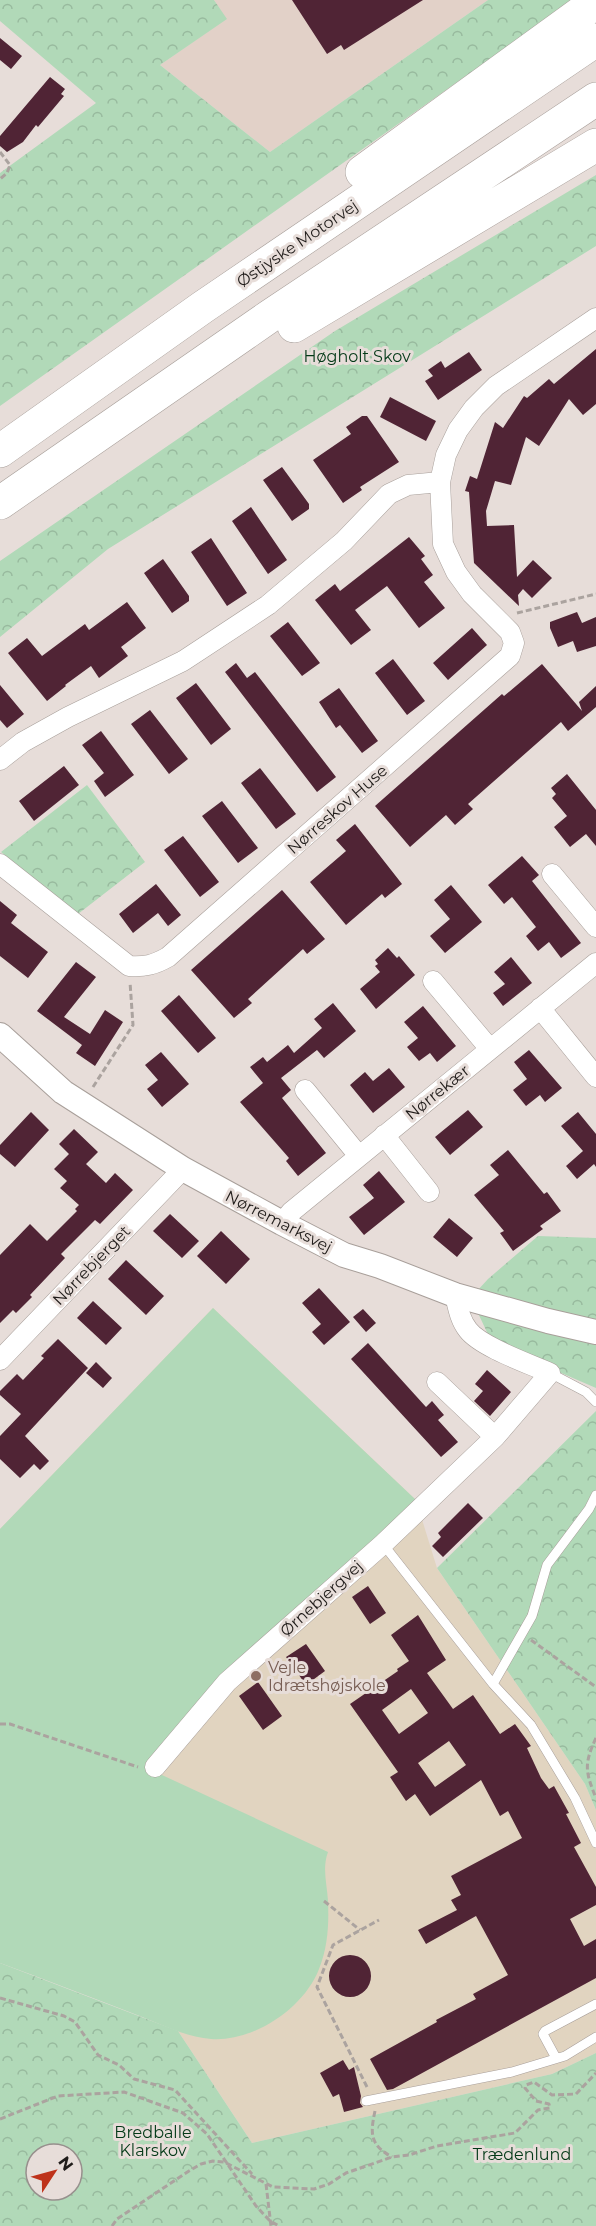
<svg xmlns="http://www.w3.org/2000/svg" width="596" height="2226" font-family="Montserrat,sans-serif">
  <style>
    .built { fill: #e2d1c8 }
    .education { fill: #e1d4c0 }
    .green { fill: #b1d9b8 }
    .forest { fill: url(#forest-crowns); fill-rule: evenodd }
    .building { fill: #502435; fill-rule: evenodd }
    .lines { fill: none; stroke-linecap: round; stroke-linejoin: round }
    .service-casing { stroke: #a89f9a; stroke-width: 10 }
    .minor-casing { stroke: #a89f9a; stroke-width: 21 }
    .tertiary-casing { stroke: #a89f9a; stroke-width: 26 }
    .motorway-casing { stroke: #a89f9a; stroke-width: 34 }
    .path { stroke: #aba39f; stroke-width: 3; stroke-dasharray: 6 3; stroke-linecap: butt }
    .service { stroke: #fff; stroke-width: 9 }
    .minor { stroke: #fff; stroke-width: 20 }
    .tertiary { stroke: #fff; stroke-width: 24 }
    .motorway { stroke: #fff; stroke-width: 33 }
    .education-dot { fill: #8d6e63; stroke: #e7ddd9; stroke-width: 2 }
    .labels { text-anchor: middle; stroke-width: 6; stroke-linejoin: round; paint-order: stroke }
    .street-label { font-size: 16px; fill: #201c1a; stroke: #e7ddd9 }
    .park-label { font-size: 16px; fill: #033917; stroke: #e7ddd9 }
    .education-label { font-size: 16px; fill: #785e54; stroke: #e7ddd9; text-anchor: start }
  </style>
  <defs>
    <pattern id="forest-crowns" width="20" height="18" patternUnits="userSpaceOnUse" patternTransform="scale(1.5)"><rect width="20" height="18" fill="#b1d9b8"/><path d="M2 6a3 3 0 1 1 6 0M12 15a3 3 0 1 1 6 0" fill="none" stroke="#98ba9e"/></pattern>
  </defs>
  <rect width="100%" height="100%" fill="#e7ddd9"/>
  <!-- built -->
  <path class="built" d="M214,0h274l-218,152 -110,-87 66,-46z"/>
  <!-- education -->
  <path class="education" d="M213,1308l203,192 21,68 148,216 11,26v243l-44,21 -300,69 -74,-112 -178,-502z"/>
  <!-- green -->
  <path class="green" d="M213,1308l203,192 -193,178 -74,91 179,83c-6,16 -1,32 0,49 1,23 0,46 -9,68 -15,39 -65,73 -108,70 -25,-2 -51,-15 -74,-24 -46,-18 -91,-35 -137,-52v-434z"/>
  <!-- forest -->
  <path class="forest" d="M0,0h214l13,19 -67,46 110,87 218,-152h85l-573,406v-233l96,-70 -96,-82z
    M596,175v71l-488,303 -108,88v-76l335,-230z
    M87,785l58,77 -67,52 -77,-62z
    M538,1236l58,2v82l-119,-29 11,-12z
    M478,1313l118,28v47l-104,-45z
    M596,1411v399l-11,-26 -148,-216z
    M0,1963l178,68 74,112 300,-69 44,-21v173h-596zM36,2154h36v36h-36z"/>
  <!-- building -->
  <path class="building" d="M292,0h131l-79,50 -3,-5 -14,9z
    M0,38l22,18 -11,13 -11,-9z
    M50,77l15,12 -4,5 3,2 -26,31 -2,-2 -13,17 -16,10 -7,-6v-10z
    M596,349v55l-13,11 -14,-16 -30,47 -13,-9 -15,48 -16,-4 -9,30 1,15 27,-1 3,52 16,-17 19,18 -20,20 -9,-9 -5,6 1,11 -45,-43 -5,-71 -4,-1 5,-15 7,3 18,-57 8,6 21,-32 3,2 22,-19 5,5z
    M469,352l13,18 -44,30 -13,-19 8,-5 -5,-6 13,-9 4,7z
    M390,397l46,24 -10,20 -46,-24z
    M362,416h5l32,46 -39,25 2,3 -19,13 -30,-43 38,-26 -5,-7z
    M282,467l27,37v5l-17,12 -29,-41z
    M251,507l36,53 -19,14 -36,-53z
    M409,537l16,19 -4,3 12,16 -9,7 21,26 -26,20 -32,-42 -32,24 16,20 -20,15 -36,-45 20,-16 5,7z
    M211,538l36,55 -20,13 -36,-54z
    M163,559l26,37v5l-17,12 -28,-40z
    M127,602l19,26 -25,19 7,9 -29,22 -8,-12 -26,19 1,1 -19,15 -39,-48 19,-15 15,18 43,-32 4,6z
    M577,612l5,11 14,-6v29l-19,6 -4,-11 -15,6 -8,-19v-6z
    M288,622l32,41 -18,13 -32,-40z
    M472,628l15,17 -39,35 -15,-17z
    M393,659l32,42 -18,14 -32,-42z
    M236,663l11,15 8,-6 81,105 -19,15 -92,-120z
    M542,664l40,47 -3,-9 17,-16v21l-28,24 -7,-9 -93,82 5,5 -18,16 -9,-10 -36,32 -35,-41 127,-112 2,2z
    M196,683l35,46 -20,16 -35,-47z
    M0,685l24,29 -17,14 -7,-8z
    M339,688l39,53 -16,12 -22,-28 -4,3 -17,-26z
    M150,710l38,49 -19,15 -38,-50z
    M101,731l33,44 -29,22 -11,-16 10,-8 -22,-28z
    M64,766l15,19 -45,36 -15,-20z
    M260,768l36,46 -20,15 -35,-46z
    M567,774l29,36v36l-10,-12 -16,13 -16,-20 13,-11 -15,-18 4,-4 -5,-6z
    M222,801l36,47 -20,15 -36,-47z
    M355,824l47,60 -17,14 -3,-4 -36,31 -36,-43 36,-31 -10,-11z
    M183,836l36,46 -19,15 -36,-47z
    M522,856l17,19 -7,6 49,62 -20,15 -12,-16 -11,9 -12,-15 10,-9 -24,-30 -8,7 -16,-19z
    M156,884l25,31 -13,11 -10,-13 -25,20 -14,-19z
    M451,885l31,37 -37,31 -15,-17 20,-17 -16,-19z
    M282,890l43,49 -18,15 -4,-5 -55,50 4,4 -18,15 -43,-48z
    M0,901l17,14 -6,8 37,29 -20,26 -28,-22z
    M388,948l9,10 2,-2 16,19 -39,34 -16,-20 20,-17 -5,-6 3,-2 -3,-4z
    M511,957l21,26 -29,23 -10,-13 12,-9 -11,-12z
    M76,962l20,15 -32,40 26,17 15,-24 18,12 -28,44 -19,-13 6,-8 -45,-34z
    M179,995l37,43 -18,15 -37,-42z
    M333,1003l23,28 -32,27 -7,-8 -36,28 10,12 -9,8 44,55 -28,23 -12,-15 3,-3 -49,-56 23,-19 -13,-16 13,-10 4,5 21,-17 6,8 28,-25 -8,-9z
    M423,1006l33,40 -19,16 -7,-9 -11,8 -12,-14 11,-9 -14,-16z
    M529,1050l33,38 -17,14 -5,-7 -14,11 -13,-16 14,-11 -13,-17z
    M161,1052l28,32 -27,23 -15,-18 11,-9 -13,-15z
    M389,1068l16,19 -32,26 -23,-28 15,-13 8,9z
    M468,1110l15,17 -33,28 -15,-18z
    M31,1112l18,18 -34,37 -15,-13v-9z
    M578,1112l18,22v33l-2,-3 -17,15 -11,-13 17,-15 -22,-25z
    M74,1129l24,23 -12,12 20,19 9,-10 18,17 -33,34 -5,-4 -34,34 4,4 -35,37 2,2 -16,16 -3,-3 -13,13v-68l30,-31 17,17 30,-30 -2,-2 4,-4 -19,-17 7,-7 -13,-12 15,-15 -10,-10z
    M508,1150l36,44 3,-2 14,19 -21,15 3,3 -30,22 -13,-18 4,-2 -30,-36 25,-20 -9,-10z
    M379,1171l26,31 -41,33 -15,-18 25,-19 -11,-13z
    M170,1214l29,27 -17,17 -29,-27z
    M449,1218l24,20 -16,19 -24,-20z
    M221,1231l29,28 -24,25 -29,-28z
    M126,1260l38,36 -18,19 -38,-36z
    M319,1288l31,34 -26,23 -12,-13 9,-8 -19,-21z
    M93,1301l29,27 -16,17 -29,-27z
    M363,1309l13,14 -10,9 -13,-15z
    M58,1339l30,29 -63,68 24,25 -9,9 -6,-6 -14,14 -20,-19v-23l21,-22 -21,-19v-4l17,-17 6,6 21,-22 -3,-2z
    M368,1343l58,64 6,-6 12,14 -6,5 20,22 -17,15 -90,-98z
    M96,1362l16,16 -9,10 -17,-15z
    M487,1370l24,22 -21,24 -16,-15 9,-10 -8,-7z
    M468,1503l15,15 -40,39 -11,-11 9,-9 -3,-4z
    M368,1586l18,27 -16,11 -18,-27z
    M418,1615l28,45 -19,13 26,36 20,-14 27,39 15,-10 16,22 -4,2 14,30 8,11 5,-3 15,27 -3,1 15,29 -7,4 22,40v18l-26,14 14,27 12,-7v39l-203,111 -6,1 -17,-31 67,-37 -1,-2 40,-21 -3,-5 35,-19 -32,-59 -50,28 -8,-14 39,-20 -6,-10 10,-5 -10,-19 71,-38 -14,-27 -8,5 -19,-36 -51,36 -15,-22 -9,7 -16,-24 8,-5 -48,-68 48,-33 -1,-2 12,-8 -18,-26zM411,1689l17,24 -29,21 -17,-24zM449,1741l17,24 -31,22 -17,-24z
    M306,1644l19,27 -19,14 -20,-28z
    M258,1682l24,34 -19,14 -24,-34z
    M329 1976a21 21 0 1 1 42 0a21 21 0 1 1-42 0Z
    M343,2060l6,10 5,-3 7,29 -1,7 3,4 -19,5 -5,-18 -6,3 -13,-24z"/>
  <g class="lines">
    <!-- service casing -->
    <g class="service-casing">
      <path id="service" d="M550,1373l36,19 10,10
        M383,1544l110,140 38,41 44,73 21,45
        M493,1684l39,-68 15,-51 42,-56 7,-14
        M556,2058l-13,-24 2,-3 51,-27
        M366,2101l146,-29 53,-16 31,-19"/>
    </g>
    <!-- minor casing -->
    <g class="minor-casing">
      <path id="minor" d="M0,760l23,-18 45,-25 115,-56 85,-56 76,-64 45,-47 19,-9 32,-3
        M0,864l129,102c16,1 25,-1 39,-9l342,-301 4,-13 -4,-11 -38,-38 -16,-22 -13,-28 -3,-62 6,-27 12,-25 16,-22 22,-22 100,-68
        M552,874l44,53
        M433,981l57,68
        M540,1008l56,69
        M305,1090l54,66
        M384,1135l45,57
        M282,1223l9,-11 305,-249
        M0,1360l183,-191
        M437,1382l58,55
        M155,1767l72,-85 156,-138 112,-107 55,-64c-20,-9 -69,-26 -82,-43 -8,-10 -10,-22 -13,-35"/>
    </g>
    <!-- tertiary casing -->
    <g class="tertiary-casing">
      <path id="tertiary" d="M0,1035l63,57 120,77 99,54 62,32 36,11 75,29 93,26 48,11"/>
    </g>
    <!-- motorway casing -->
    <g class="motorway-casing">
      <path id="motorway" d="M362,172l234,-170
        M294,326l302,-181
        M0,451l203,-144 393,-267
        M0,503l270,-187 326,-217"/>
    </g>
    <!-- path -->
    <path class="path" d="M0,152l10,13 -3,8 -7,6
      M517,613l79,-19
      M93,1087l40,-62 -3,-43
      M531,1640l65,47
      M0,1724h10l128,43
      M596,1738c-12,26 -11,33 0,60
      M324,1901l36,29
      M0,1998l64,18 11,6 23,33 21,10 15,14 41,11 77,84
      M367,2087l-50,-100 16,-42 46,-25
      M375,2111c-5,23 -5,34 17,46
      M0,2119l58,-23 66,-4 59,21 24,21 49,72 14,15 9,5
      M266,2184l5,42
      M112,2226l5,-7 72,-48 12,-7 12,-3 11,1 49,25 41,2 15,-5 17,-11 46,-16 17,-2 28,-9 78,-13 23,-23 12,-2 -1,-4 -13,-3 -11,-13 1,-3 8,-3 18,13 24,-1 20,-21"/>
    <!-- service -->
    <use href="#service" class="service"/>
    <!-- minor -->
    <use href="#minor" class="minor"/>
    <!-- tertiary -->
    <use href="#tertiary" class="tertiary"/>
    <!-- motorway -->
    <use href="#motorway" class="motorway"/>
  </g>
  <!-- markers -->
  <circle class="education-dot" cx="256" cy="1676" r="6"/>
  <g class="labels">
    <!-- street labels -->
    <g class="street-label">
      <text transform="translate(297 243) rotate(-34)" y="6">Østjyske Motorvej</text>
      <text transform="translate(337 809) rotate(-41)" y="6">Nørreskov Huse</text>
      <text transform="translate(437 1092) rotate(-39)" y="6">Nørrekær</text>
      <text transform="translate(279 1221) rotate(27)" y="6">Nørremarksvej</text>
      <text transform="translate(91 1265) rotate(-46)" y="6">Nørrebjerget</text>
      <text transform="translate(321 1598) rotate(-42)" y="6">Ørnebjergvej</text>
    </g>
    <!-- park labels -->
    <g class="park-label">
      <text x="357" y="362">Høgholt Skov</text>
      <text x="153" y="2138">Bredballe<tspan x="153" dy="18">Klarskov</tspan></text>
      <text x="522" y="2160">Trædenlund</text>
    </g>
    <!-- education labels -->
    <g class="education-label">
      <text x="268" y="1673">Vejle<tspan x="268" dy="18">Idrætshøjskole</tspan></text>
    </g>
  </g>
  <!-- north arrow -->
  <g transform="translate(54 2172) rotate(54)"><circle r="28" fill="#e7ddd9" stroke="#97908d" stroke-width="1.5"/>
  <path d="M0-4.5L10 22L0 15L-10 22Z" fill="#be321a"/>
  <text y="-9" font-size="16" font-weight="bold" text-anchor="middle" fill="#201c1a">N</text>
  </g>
</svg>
